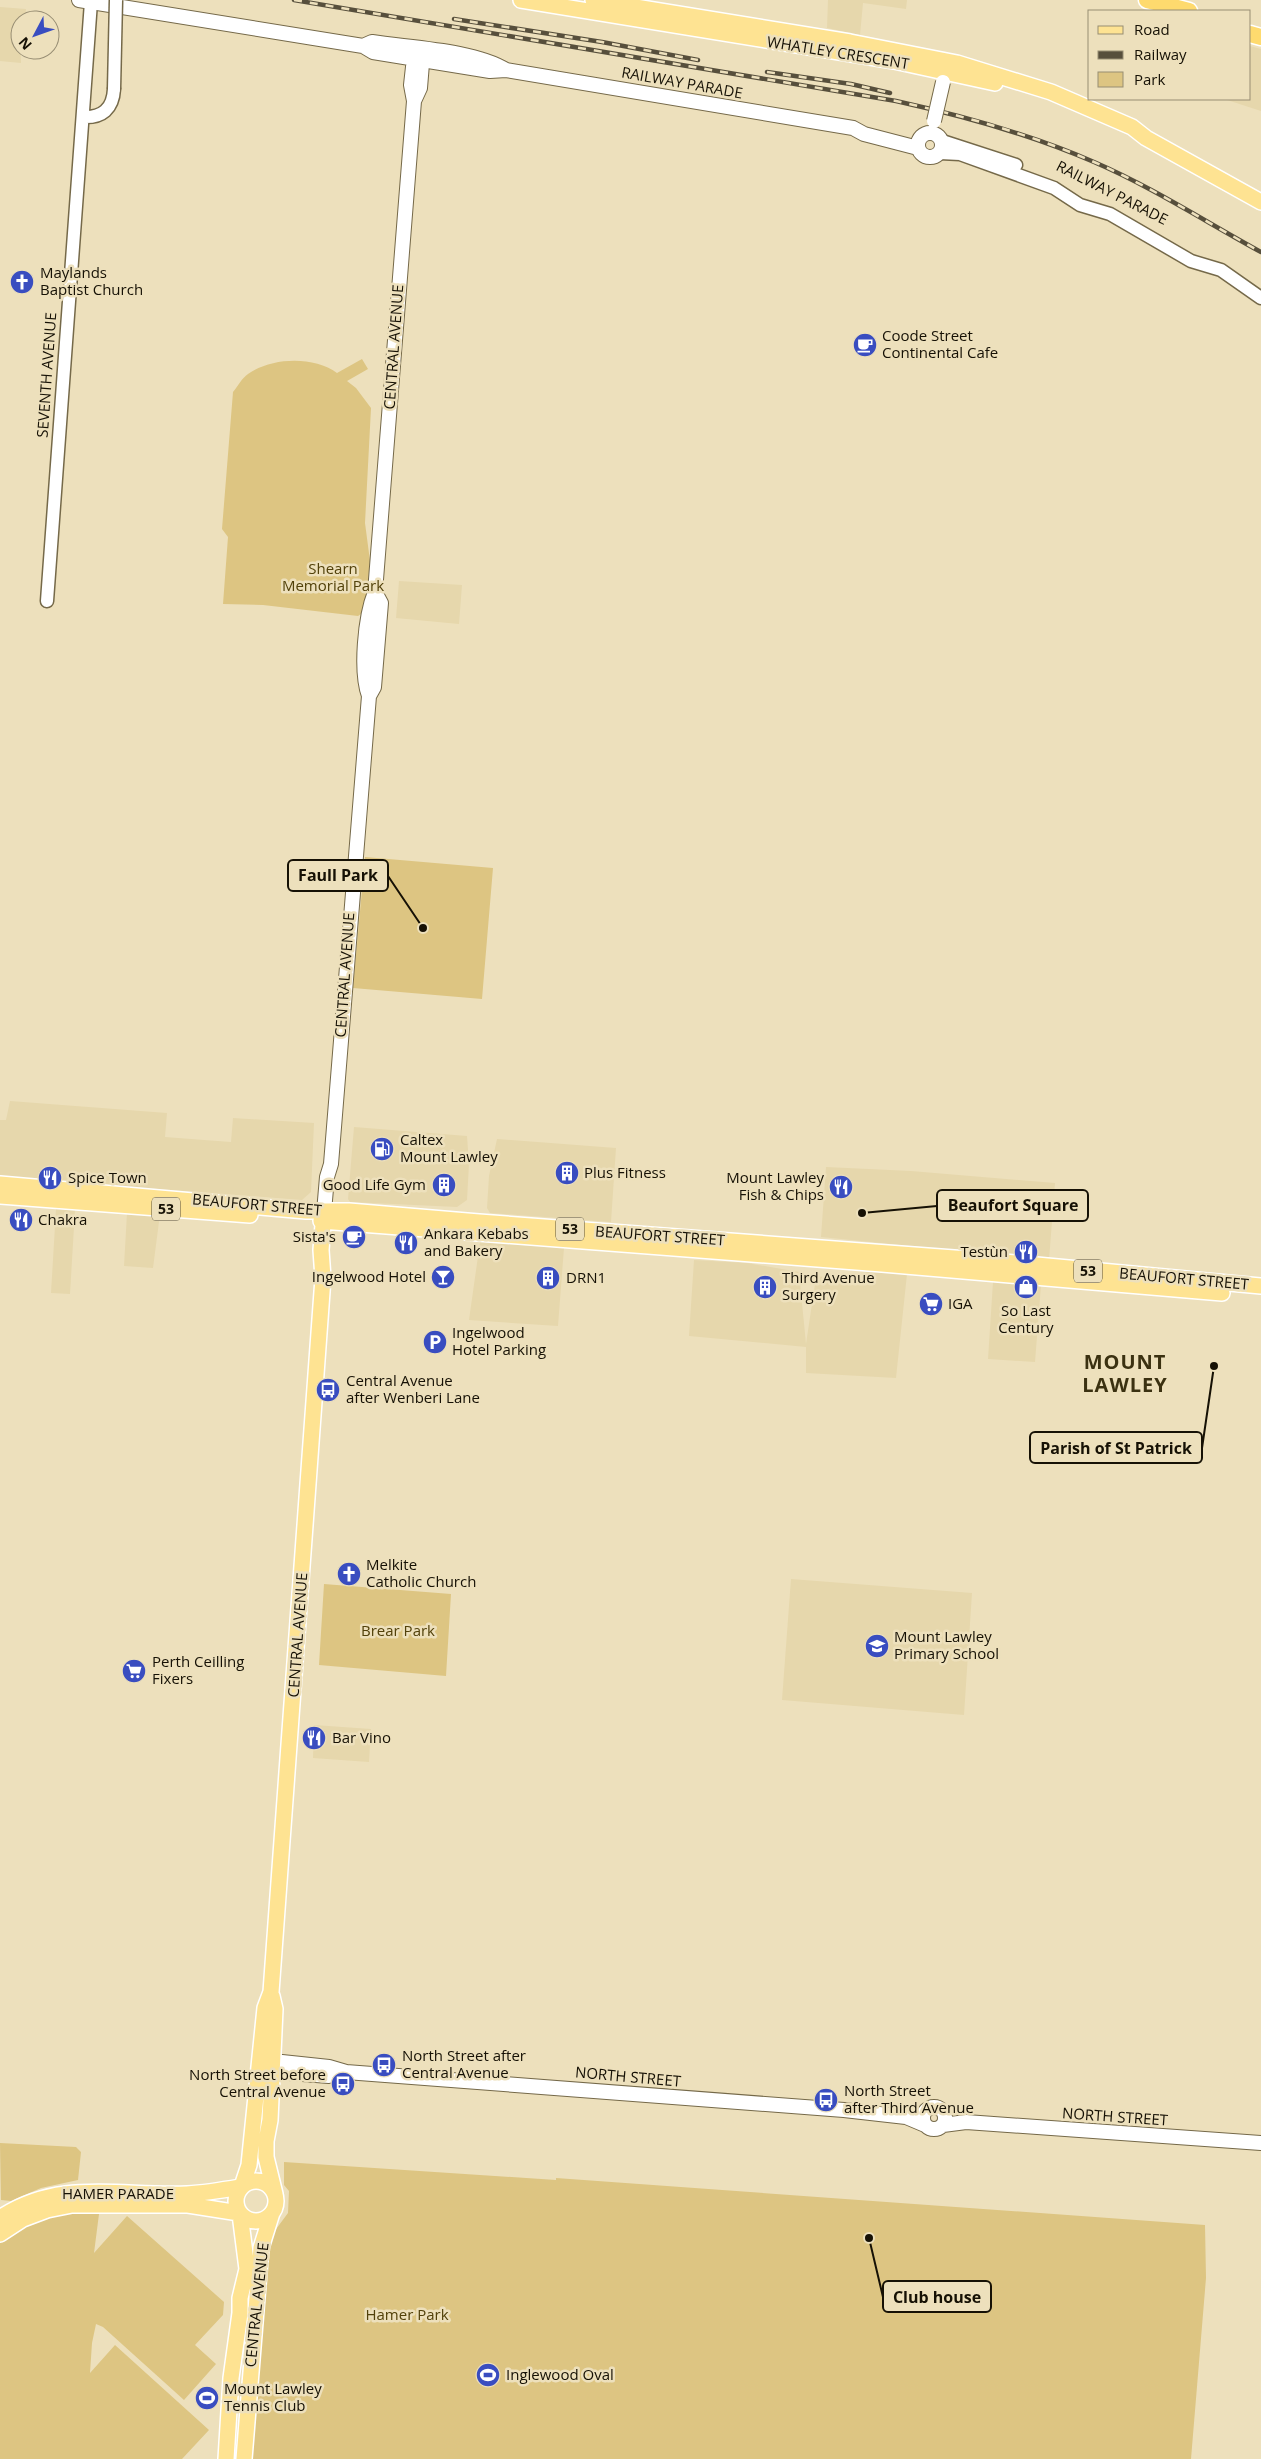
<svg xmlns="http://www.w3.org/2000/svg" width="1261" height="2459" font-family="'Open Sans',sans-serif">
  <style>
    .built { fill: #e6d7ac }
    .green { fill: #ddc582 }
    .lines { fill: none; stroke-linecap: round; stroke-linejoin: round }
    .tertiary-casing { stroke: #756949; stroke-width: 15 }
    .secondary-casing { stroke: #756949; stroke-width: 16 }
    .primary-casing { stroke: #fff; stroke-width: 18 }
    .trunk-casing { stroke: #fff; stroke-width: 19 }
    .tertiary { stroke: #fff; stroke-width: 12 }
    .secondary { stroke: #fff; stroke-width: 14 }
    .primary { stroke: #fee392; stroke-width: 15 }
    .trunk { stroke: #feda6e; stroke-width: 16 }
    .rail-casing { stroke: #574f3c; stroke-width: 4.5 }
    .rail { stroke: #ede0bc; stroke-width: 2.5; stroke-dasharray: 8; stroke-linecap: butt }
    .tertiary-bridge-casing { stroke: #756949; stroke-width: 15; stroke-linecap: butt }
    .secondary-bridge-casing { stroke: #756949; stroke-width: 16; stroke-linecap: butt }
    .tertiary-bridge { stroke: #fff; stroke-width: 12 }
    .secondary-bridge { stroke: #fff; stroke-width: 14 }
    .labels { text-anchor: middle; stroke-width: 5; stroke-linejoin: round; paint-order: stroke }
    .shield { fill: #ede0bc; stroke: #564f3c; stroke-width: 1 }
    .shield-label { font-size: 14px; font-weight: bold; fill: #161105 }
    .street-label { font-size: 15px; fill: #161105; stroke: #ede0bc }
    .poi-label { font-size: 15px; fill: #161105; stroke: #ede0bc; text-anchor: start }
    .park-label { font-size: 15px; fill: #52410a; stroke: #ede0bc }
    .district-label { font-size: 20px; font-weight: bold; letter-spacing: 1px; fill: #3b3111; stroke: #ede0bc }
    .leader { fill: none; stroke: #161105; stroke-width: 2 }
    .callout-dot { fill: #161105; stroke: #ede0bc; stroke-width: 2 }
    .callout { fill: #ede0bc; stroke: #161105; stroke-width: 2 }
    .callout-label { font-size: 16px; text-anchor: middle; font-weight: bold; fill: #161105 }
  </style>
  <rect width="100%" height="100%" fill="#ede0bc"/>
  <!-- built -->
  <path class="built" d="M828,0h79l-1,9 -43,-6 -3,32 -33,-7z
    M0,7l26,2 -1,11h-5l1,43 -21,-2z
    M1250,46l11,3v62l-37,-12h26z
    M399,581l63,4 -3,39 -63,-6z
    M10,1101l157,12 -2,24 39,3 27,2 2,-24 81,5 -3,69 -9,8 -302,-23v-57h6z
    M354,1127l113,9 2,28 -2,36 -10,7 -107,-5 -2,-3z
    M497,1139l119,9 -5,74 -121,-9 -3,-5 2,-32z
    M826,1167l85,4 144,12 -6,77 -228,-23z
    M56,1209l19,1 -5,84 -19,-1z
    M127,1213l33,1 -7,54 -29,-2z
    M480,1242l84,6 -6,78 -89,-6z
    M694,1260l53,3 52,9 7,72 10,-67 65,-6 26,3 -11,104 -90,-5v-26l-117,-11z
    M993,1282l48,3 -6,77 -47,-3z
    M791,1579l181,14 -8,122 -182,-15z
    M314,1725l57,4 -2,33 -56,-4z"/>
  <!-- green -->
  <path class="green" d="M362,359l6,10 -21,12 9,7 15,20 -6,115 5,38 -5,50 -7,5 -95,-11 -40,-1 5,-67 -6,-8 11,-137c5,-6 9,-14 15,-18 24,-17 66,-18 89,-1z
    M365,857l128,11 -11,131 -129,-11z
    M324,1584l127,10 -5,82 -127,-11z
    M0,2143l76,4 5,5 -3,28 -37,8 -30,13 -10,-1z
    M284,2162l272,18v-2l649,47 1,53 -15,181h-941l18,-219 20,-27 1,-22 -5,-6z
    M71,2212l28,2 -5,39 33,-37 97,86 -1,13 -28,30 21,19 -32,36 -81,-73 -7,-3 -4,19 -2,30 25,-28 94,85 -27,29h-182v-217c23,-16 44,-25 71,-30z"/>
  <g class="lines">
    <!-- tertiary casing -->
    <g class="tertiary-casing">
      <path id="tertiary" d="M83,117c19,1 30,-8 31,-28
        M942,141l74,24
        M940,153l20,1 94,34 26,17 30,9 81,47 30,9 40,28
        M47,601l44,-599"/>
    </g>
    <!-- secondary casing -->
    <g class="secondary-casing">
      <path id="secondary" d="M79,0l284,46 10,6 117,19 16,-1 347,58 11,6 54,14
        M363,46l9,-4c39,6 102,8 134,28
        M414,101l6,-13 3,-37
        M918 145a12 12 0 1 1 24 0a12 12 0 1 1-24 0Z
        M369,696l5,-9 7,-84 -6,-11
        M324,1212l3,-35 4,-13 38,-468c-9,-25 -4,-79 6,-104l39,-491 -3,-16 4,-36
        M263,2060l66,7 17,5 498,38 62,7 19,8
        M263,2071l66,5
        M923 2118a11 11 0 1 1 22 0a11 11 0 1 1-22 0Z
        M943,2125l23,-3 295,21"/>
    </g>
    <!-- primary casing -->
    <g class="primary-casing">
      <path id="primary" d="M521,0l373,61 101,22
        M593,0l257,42 107,21 94,29 81,35 14,11 115,64
        M0,1184l306,27h43l130,11 515,39 267,25
        M0,1196l250,19
        M321,1221l561,43 340,29
        M272,1996l3,13 -5,111 -4,21v16l9,37
        M236 2201a20 20 0 1 1 40 0a20 20 0 1 1-40 0Z
        M242,2186l7,-21 16,-157 6,-16 52,-714 -2,-28 3,-38
        M0,2218c59,-40 121,-21 187,-24 18,-1 36,-4 53,-7
        M0,2234l23,-15 24,-9 25,-5h116l51,8
        M226,2459l5,-81 9,-65v-15l7,-29 -7,-55
        M244,2459l17,-211 11,-35"/>
    </g>
    <!-- trunk casing -->
    <g class="trunk-casing">
      <path id="trunk" d="M1147,0l42,11
        M1250,34l11,3"/>
    </g>
    <!-- tertiary -->
    <use href="#tertiary" class="tertiary"/>
    <!-- secondary -->
    <use href="#secondary" class="secondary"/>
    <!-- primary -->
    <use href="#primary" class="primary"/>
    <!-- trunk -->
    <use href="#trunk" class="trunk"/>
    <!-- rail casing -->
    <g class="rail-casing">
      <path id="rail" d="M294,0l602,101c68,15 134,33 198,61 58,25 112,60 167,90
        M454,19l148,23 96,18
        M767,72l84,12 39,9"/>
    </g>
    <!-- rail -->
    <use href="#rail" class="rail"/>
    <!-- tertiary-bridge casing -->
    <g class="tertiary-bridge-casing">
      <path id="tertiary-bridge" d="M114,89l2,-89"/>
    </g>
    <!-- secondary-bridge casing -->
    <g class="secondary-bridge-casing">
      <path id="secondary-bridge" d="M934,121l9,-39"/>
    </g>
    <!-- tertiary-bridge -->
    <use href="#tertiary-bridge" class="tertiary-bridge"/>
    <!-- secondary-bridge -->
    <use href="#secondary-bridge" class="secondary-bridge"/>
  </g>
  <!-- icons -->
  <defs>
    <g id="church-disc" transform="scale(1.25)"><circle r="9.5" fill="#394dc0" stroke="#ede0bc"/><path d="M-1.2-6h2.4v3.5h3.3v2.4h-3.3V6h-2.4V-.1h-3.3v-2.4h3.3Z" fill="#fff"/></g>
    <g id="cafe-disc" transform="scale(1.25)"><circle r="9.5" fill="#394dc0" stroke="#ede0bc"/><path d="M-5.5-4.5H6V0H3Q3 3.5 0 3.5H-2.5Q-5.5 3.5-5.5 0ZM3-3.2v2h1.7v-2ZM-6 4.5H4V6H-6Z" fill="#fff"/></g>
    <g id="fuel-disc" transform="scale(1.25)"><circle r="9.5" fill="#394dc0" stroke="#ede0bc"/><path d="M-5.5-6h7V0h2V4h1.3V-2.5L3-4.5l.8-.8L6-3V5H2.5V1h-1V6h-7ZM-4.2-4.7v3.2H.2V-4.7Z" fill="#fff"/></g>
    <g id="building-disc" transform="scale(1.25)"><circle r="9.5" fill="#394dc0" stroke="#ede0bc"/><path d="M-4-6H4V6H1V3H-1V6H-4ZM-2.5-4.3h1.7v1.8h-1.7ZM.8-4.3h1.7v1.8H.8ZM-2.5-1h1.7V.8h-1.7ZM.8-1h1.7V.8H.8Z" fill="#fff"/></g>
    <g id="restaurant-disc" transform="scale(1.25)"><circle r="9.5" fill="#394dc0" stroke="#ede0bc"/><path d="M-5-6h1v4h1v-4h1v4h1v-4h1v5L-1.5 .5V6h-2V.5L-5-1ZM5-6V6H3V1.5H1.5Q1.5-4 5-6Z" fill="#fff"/></g>
    <g id="bar-disc" transform="scale(1.25)"><circle r="9.5" fill="#394dc0" stroke="#ede0bc"/><path d="M-6-5H6L.8 .8V4.5H3.5V6h-7V4.5H-.8V.8Z" fill="#fff"/></g>
    <g id="shop-disc" transform="scale(1.25)"><circle r="9.5" fill="#394dc0" stroke="#ede0bc"/><path d="M-5-2.5h2.3a2.7 3.5 0 0 1 5.4 0H5L5.5 6h-11ZM-1.5-2.5h3a1.5 2.3 0 0 0-3 0Z" fill="#fff"/></g>
    <g id="supermarket-disc" transform="scale(1.25)"><circle r="9.5" fill="#394dc0" stroke="#ede0bc"/><path d="M-6-5.5h2.5l.6 2H6L4.5 2H-2.5L-4.4-4H-6ZM-1.5 3.2a1.3 1.3 0 1 0 .1 0ZM3 3.2a1.3 1.3 0 1 0 .1 0Z" fill="#fff"/></g>
    <g id="parking-disc" transform="scale(1.25)"><circle r="9.5" fill="#394dc0" stroke="#ede0bc"/><path d="M-3.5-5.5H1a3.5 3.5 0 0 1 0 7H-1V5.5H-3.5ZM-1-3.4V-.6H.8a1.4 1.4 0 0 0 0-2.8Z" fill="#fff"/></g>
    <g id="bus-disc" transform="scale(1.25)"><circle r="9.5" fill="#394dc0" stroke="#ede0bc"/><path d="M-5-6H5V4H4V6H2V4H-2V6H-4V4H-5ZM-3.5-4V0h7V-4ZM-3.5 1.2v1.5H-2V1.2ZM2 1.2v1.5H3.5V1.2Z" fill="#fff"/></g>
    <g id="school-disc" transform="scale(1.25)"><circle r="9.5" fill="#394dc0" stroke="#ede0bc"/><path d="M0-5L7-2L0 1L-7-2ZM-4 1L0 2.5L4 1V4Q0 6-4 4Z" fill="#fff"/></g>
    <g id="stadium-disc" transform="scale(1.25)"><circle r="9.5" fill="#394dc0" stroke="#ede0bc"/><path d="M0-5a6.5 5 0 1 0 0 10a6.5 5 0 1 0 0-10ZM-3.5-1.8h7v3.6h-7Z" fill="#fff"/></g>
  </defs>
  <g fill-rule="evenodd">
    <use href="#church-disc" x="22" y="282"/>
    <use href="#cafe-disc" x="865" y="345"/>
    <use href="#fuel-disc" x="382" y="1149"/>
    <use href="#building-disc" x="567" y="1173"/>
    <use href="#restaurant-disc" x="50" y="1178"/>
    <use href="#building-disc" x="444" y="1185"/>
    <use href="#restaurant-disc" x="841" y="1187"/>
    <use href="#restaurant-disc" x="21" y="1220"/>
    <use href="#cafe-disc" x="354" y="1237"/>
    <use href="#restaurant-disc" x="406" y="1243"/>
    <use href="#restaurant-disc" x="1026" y="1252"/>
    <use href="#bar-disc" x="443" y="1277"/>
    <use href="#building-disc" x="548" y="1278"/>
    <use href="#building-disc" x="765" y="1287"/>
    <use href="#shop-disc" x="1026" y="1287"/>
    <use href="#supermarket-disc" x="931" y="1304"/>
    <use href="#parking-disc" x="435" y="1342"/>
    <use href="#bus-disc" x="328" y="1390"/>
    <use href="#church-disc" x="349" y="1574"/>
    <use href="#school-disc" x="877" y="1646"/>
    <use href="#supermarket-disc" x="134" y="1671"/>
    <use href="#restaurant-disc" x="314" y="1738"/>
    <use href="#bus-disc" x="384" y="2065"/>
    <use href="#bus-disc" x="343" y="2084"/>
    <use href="#bus-disc" x="826" y="2100"/>
    <use href="#stadium-disc" x="488" y="2375"/>
    <use href="#stadium-disc" x="207" y="2398"/>
  </g>
  <g class="labels">
    <!-- shield labels -->
    <g class="shield">
      <rect x="152" y="1197.5" width="28" height="23" rx="4"/>
      <rect x="556" y="1217.5" width="28" height="23" rx="4"/>
      <rect x="1074" y="1259.5" width="28" height="23" rx="4"/>
    </g>
    <g class="shield-label">
      <text x="166" y="1214">53</text>
      <text x="570" y="1234">53</text>
      <text x="1088" y="1276">53</text>
    </g>
    <!-- street labels -->
    <g class="street-label">
      <text transform="translate(838 53) rotate(9)" y="5">WHATLEY CRESCENT</text>
      <text transform="translate(682 83) rotate(10)" y="5">RAILWAY PARADE</text>
      <text transform="translate(1112 193) rotate(27)" y="5">RAILWAY PARADE</text>
      <text transform="translate(394 347) rotate(-86)" y="5">CENTRAL AVENUE</text>
      <text transform="translate(47 375) rotate(-86)" y="5">SEVENTH AVENUE</text>
      <text transform="translate(345 975) rotate(-86)" y="5">CENTRAL AVENUE</text>
      <text transform="translate(257 1205) rotate(5)" y="5">BEAUFORT STREET</text>
      <text transform="translate(660 1236) rotate(4)" y="5">BEAUFORT STREET</text>
      <text transform="translate(1184 1279) rotate(5)" y="5">BEAUFORT STREET</text>
      <text transform="translate(298 1635) rotate(-86)" y="5">CENTRAL AVENUE</text>
      <text transform="translate(628 2077) rotate(5)" y="5">NORTH STREET</text>
      <text transform="translate(1115 2117) rotate(4)" y="5">NORTH STREET</text>
      <text x="118" y="2199">HAMER PARADE</text>
      <text transform="translate(257 2305) rotate(-84)" y="5">CENTRAL AVENUE</text>
    </g>
    <!-- poi labels -->
    <g class="poi-label">
      <text x="40" y="278">Maylands<tspan x="40" dy="17">Baptist Church</tspan></text>
      <text x="882" y="341">Coode Street<tspan x="882" dy="17">Continental Cafe</tspan></text>
      <text x="400" y="1145">Caltex<tspan x="400" dy="17">Mount Lawley</tspan></text>
      <text x="584" y="1178">Plus Fitness</text>
      <text x="68" y="1183">Spice Town</text>
      <text x="824" y="1183" text-anchor="end">Mount Lawley<tspan x="824" dy="17">Fish &amp; Chips</tspan></text>
      <text x="426" y="1190" text-anchor="end">Good Life Gym</text>
      <text x="38" y="1225">Chakra</text>
      <text x="424" y="1239">Ankara Kebabs<tspan x="424" dy="17">and Bakery</tspan></text>
      <text x="336" y="1242" text-anchor="end">Sista's</text>
      <text x="1008" y="1257" text-anchor="end">Testùn</text>
      <text x="426" y="1282" text-anchor="end">Ingelwood Hotel</text>
      <text x="566" y="1283">DRN1</text>
      <text x="782" y="1283">Third Avenue<tspan x="782" dy="17">Surgery</tspan></text>
      <text x="948" y="1309">IGA</text>
      <text x="1026" y="1316" text-anchor="middle">So Last<tspan x="1026" dy="17">Century</tspan></text>
      <text x="452" y="1338">Ingelwood<tspan x="452" dy="17">Hotel Parking</tspan></text>
      <text x="346" y="1386">Central Avenue<tspan x="346" dy="17">after Wenberi Lane</tspan></text>
      <text x="366" y="1570">Melkite<tspan x="366" dy="17">Catholic Church</tspan></text>
      <text x="894" y="1642">Mount Lawley<tspan x="894" dy="17">Primary School</tspan></text>
      <text x="152" y="1667">Perth Ceilling<tspan x="152" dy="17">Fixers</tspan></text>
      <text x="332" y="1743">Bar Vino</text>
      <text x="402" y="2061">North Street after<tspan x="402" dy="17">Central Avenue</tspan></text>
      <text x="326" y="2080" text-anchor="end">North Street before<tspan x="326" dy="17">Central Avenue</tspan></text>
      <text x="844" y="2096">North Street<tspan x="844" dy="17">after Third Avenue</tspan></text>
      <text x="506" y="2380">Inglewood Oval</text>
      <text x="224" y="2394">Mount Lawley<tspan x="224" dy="17">Tennis Club</tspan></text>
    </g>
    <!-- park labels -->
    <g class="park-label">
      <text x="333" y="574">Shearn<tspan x="333" dy="17">Memorial Park</tspan></text>
      <text x="398" y="1636">Brear Park</text>
      <text x="407" y="2320">Hamer Park</text>
    </g>
    <!-- district labels -->
    <g class="district-label">
      <text x="1125" y="1369">MOUNT<tspan x="1125" dy="23">LAWLEY</tspan></text>
    </g>
  </g>
  <!-- callouts -->
  <path class="leader" d="M423 928L388 876M862 1213L937 1206M1214 1366L1202 1448M869 2238L883 2297"/>
  <g class="callout-dot">
    <circle cx="423" cy="928" r="5"/>
    <circle cx="862" cy="1213" r="5"/>
    <circle cx="1214" cy="1366" r="5"/>
    <circle cx="869" cy="2238" r="5"/>
  </g>
  <g class="callout">
    <rect x="288" y="860" width="100" height="31" rx="5"/>
    <rect x="937" y="1190" width="151" height="31" rx="5"/>
    <rect x="1030" y="1432" width="172" height="31" rx="5"/>
    <rect x="883" y="2281" width="108" height="31" rx="5"/>
  </g>
  <g class="callout-label">
    <text x="338" y="881">Faull Park</text>
    <text x="1013" y="1211">Beaufort Square</text>
    <text x="1116" y="1454">Parish of St Patrick</text>
    <text x="937" y="2303">Club house</text>
  </g>
  <!-- legend -->
  <rect x="1088" y="10" width="162" height="90" fill="#ede0bc" stroke="#978d73"/>
  <rect x="1098" y="26" width="25" height="8" fill="#fee392" stroke="#978d73"/>
  <text x="1134" y="35" font-size="15" fill="#161105">Road</text>
  <rect x="1098" y="51" width="25" height="8" fill="#574f3c" stroke="#978d73"/>
  <text x="1134" y="60" font-size="15" fill="#161105">Railway</text>
  <rect x="1098" y="72" width="25" height="15" fill="#ddc582" stroke="#978d73"/>
  <text x="1134" y="85" font-size="15" fill="#161105">Park</text>
  <!-- north arrow -->
  <g transform="translate(35 35) rotate(229)"><circle r="24" fill="#ede0bc" stroke="#978d73"/>
  <path d="M0-4L9 19L0 12L-9 19Z" fill="#394dc0"/>
  <text y="-8" font-size="14" font-weight="bold" text-anchor="middle" fill="#161105">N</text>
  </g>
</svg>
